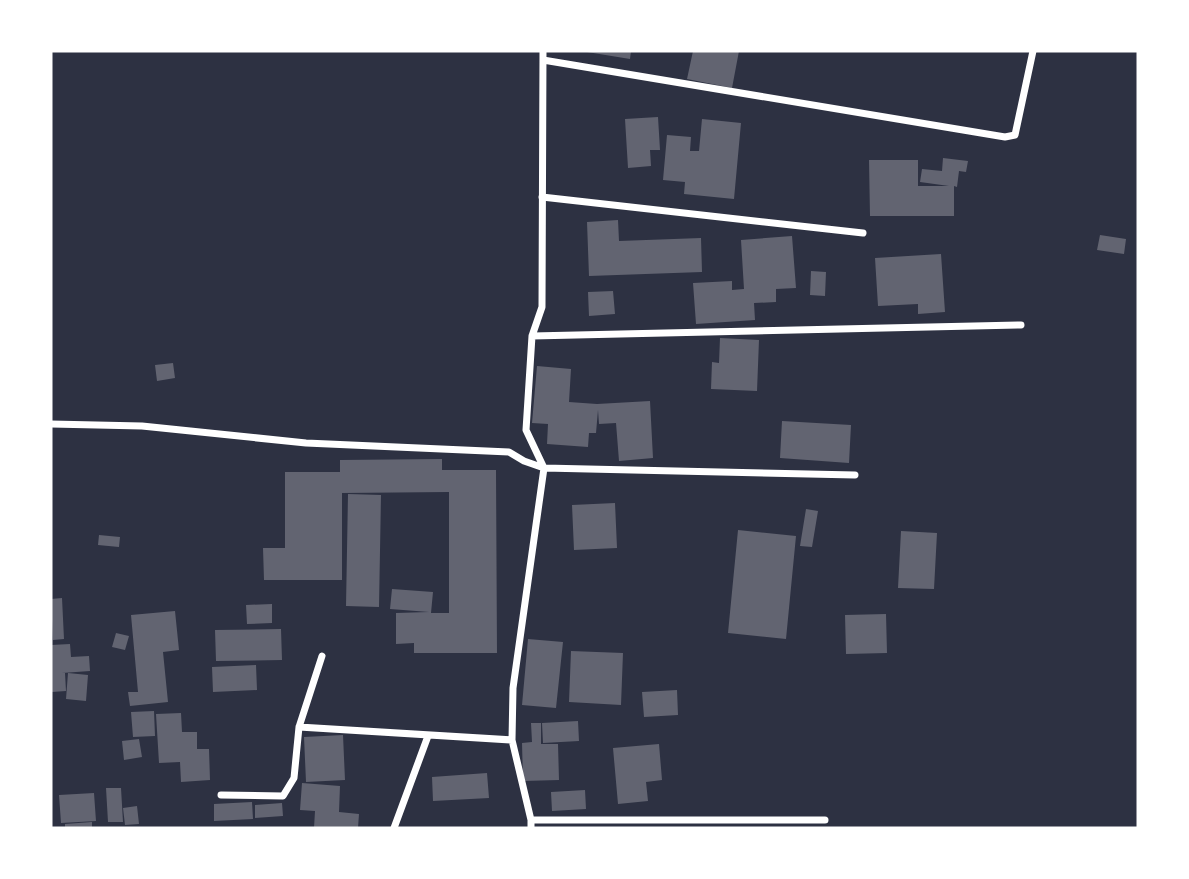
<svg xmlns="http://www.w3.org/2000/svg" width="1189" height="879" font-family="Jost,sans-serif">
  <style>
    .building { fill: #626471 }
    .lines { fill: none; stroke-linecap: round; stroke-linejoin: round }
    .minor { stroke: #fff; stroke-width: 7 }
  </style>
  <rect width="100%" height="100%" fill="#2d3142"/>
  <!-- building -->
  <path class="building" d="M588,51h43l-1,8 -43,-7z
    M693,51h46l-7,37 -45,-9z
    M658,117l2,33h-10l1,16 -23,2 -3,-49z
    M702,119l39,4 -7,76 -50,-5 1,-12 -22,-2 4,-45 24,2 -1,14h9z
    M943,158l25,3 -2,11 -7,-1 -2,16 -3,-1v30h-84l-1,-56h49v26h31l-29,-4 2,-13 20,2z
    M618,220l1,21 82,-3 1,34 -113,4 -2,-54z
    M1100,235l26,4 -2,15 -27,-4z
    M792,236l4,52 -20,1v13l-22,1 1,17 -59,4 -3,-41 39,-2v9l12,-1 -3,-49z
    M941,254l4,58 -27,2v-10l-40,2 -3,-48z
    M811,271l15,1 -1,24 -15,-1z
    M613,291l2,23 -26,2 -1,-24z
    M720,338l39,2 -2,51 -46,-2 1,-27 7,1z
    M173,363l2,15 -18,3 -2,-16z
    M537,366l34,3 -2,33 28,2 53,-3 3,57 -34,3 -3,-38 -17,1 -1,-14 -2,23h-7l-1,14 -41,-3 1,-20 -16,-1z
    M782,421l69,4 -2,38 -69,-5z
    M442,459v11h54l1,183h-83v-10l-18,1v-31l33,-1 -39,-3 2,-20 41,3 -2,21h18v-121l-107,1v87h-78l-1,-32h22v-76h55v-12z
    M348,494l33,1 -2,112 -33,-1z
    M615,503l2,45 -43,2 -2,-45z
    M806,509l12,2 -6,36 -12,-1z
    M738,530l58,6 -10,103 -58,-6z
    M901,531l36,2 -3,56 -36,-1z
    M99,535l21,2 -1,10 -21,-2z
    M62,598l2,41 -11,1 -2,-41z
    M272,604v19l-25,1 -1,-19z
    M175,611l4,39 -16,2 5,50 -38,4 -2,-14h10l-7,-77z
    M886,614l1,39 -41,1 -1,-39z
    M281,629l1,31 -66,1 -1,-31z
    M116,633l13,3 -4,14 -13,-3z
    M528,639l35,3 -7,66 -34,-3z
    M70,644l1,13 18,-1 1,15 -28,2h3l1,18 -14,1 -1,-47z
    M571,651l52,2 -2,52 -52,-3z
    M256,665l1,25 -44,2 -1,-25z
    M68,673l20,2 -2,26 -20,-2z
    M677,690l1,25 -34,2 -2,-25z
    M154,711l1,25 -22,1 -2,-25z
    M181,713l1,19h15v17h12l1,31 -29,2 -1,-20 -21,1 -3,-49z
    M578,721l1,20 -36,2 -1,-20z
    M531,723h10v21h17l1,36 -36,1 -1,-38 10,-1z
    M343,735l2,45 -39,2 -2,-45z
    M139,739l3,18 -18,3 -2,-19z
    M659,744l3,36 -16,2 2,19 -30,3 -5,-56z
    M487,773l2,25 -56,3 -1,-24z
    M302,783l38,3 -1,26 20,2 -1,14h-44l1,-17 -15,-1z
    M106,788h15l2,34h-15z
    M585,790l1,19 -34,2 -1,-19z
    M94,793l2,28 -35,2 -2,-28z
    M252,802l1,17 -39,2v-17z
    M282,803l1,13 -28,2v-13z
    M137,806l2,18 -14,1 -2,-17z
    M92,822v6h-27v-4z"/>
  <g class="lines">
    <!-- minor -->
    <path class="minor" d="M543,60l462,77 10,-2 18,-84
      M542,197l321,36
      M532,336l489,-11
      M51,424l91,2 164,17 203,9 15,9 20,7 311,7
      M299,727l213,13
      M221,795l62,1 11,-18 5,-51 23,-71
      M531,820h294
      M394,828l34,-92
      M531,828v-8l-19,-80 1,-52 31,-220 -18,-38 6,-94 10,-29 1,-256"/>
  </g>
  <!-- border -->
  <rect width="1189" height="879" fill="none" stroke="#ffffff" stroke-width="105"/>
</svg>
